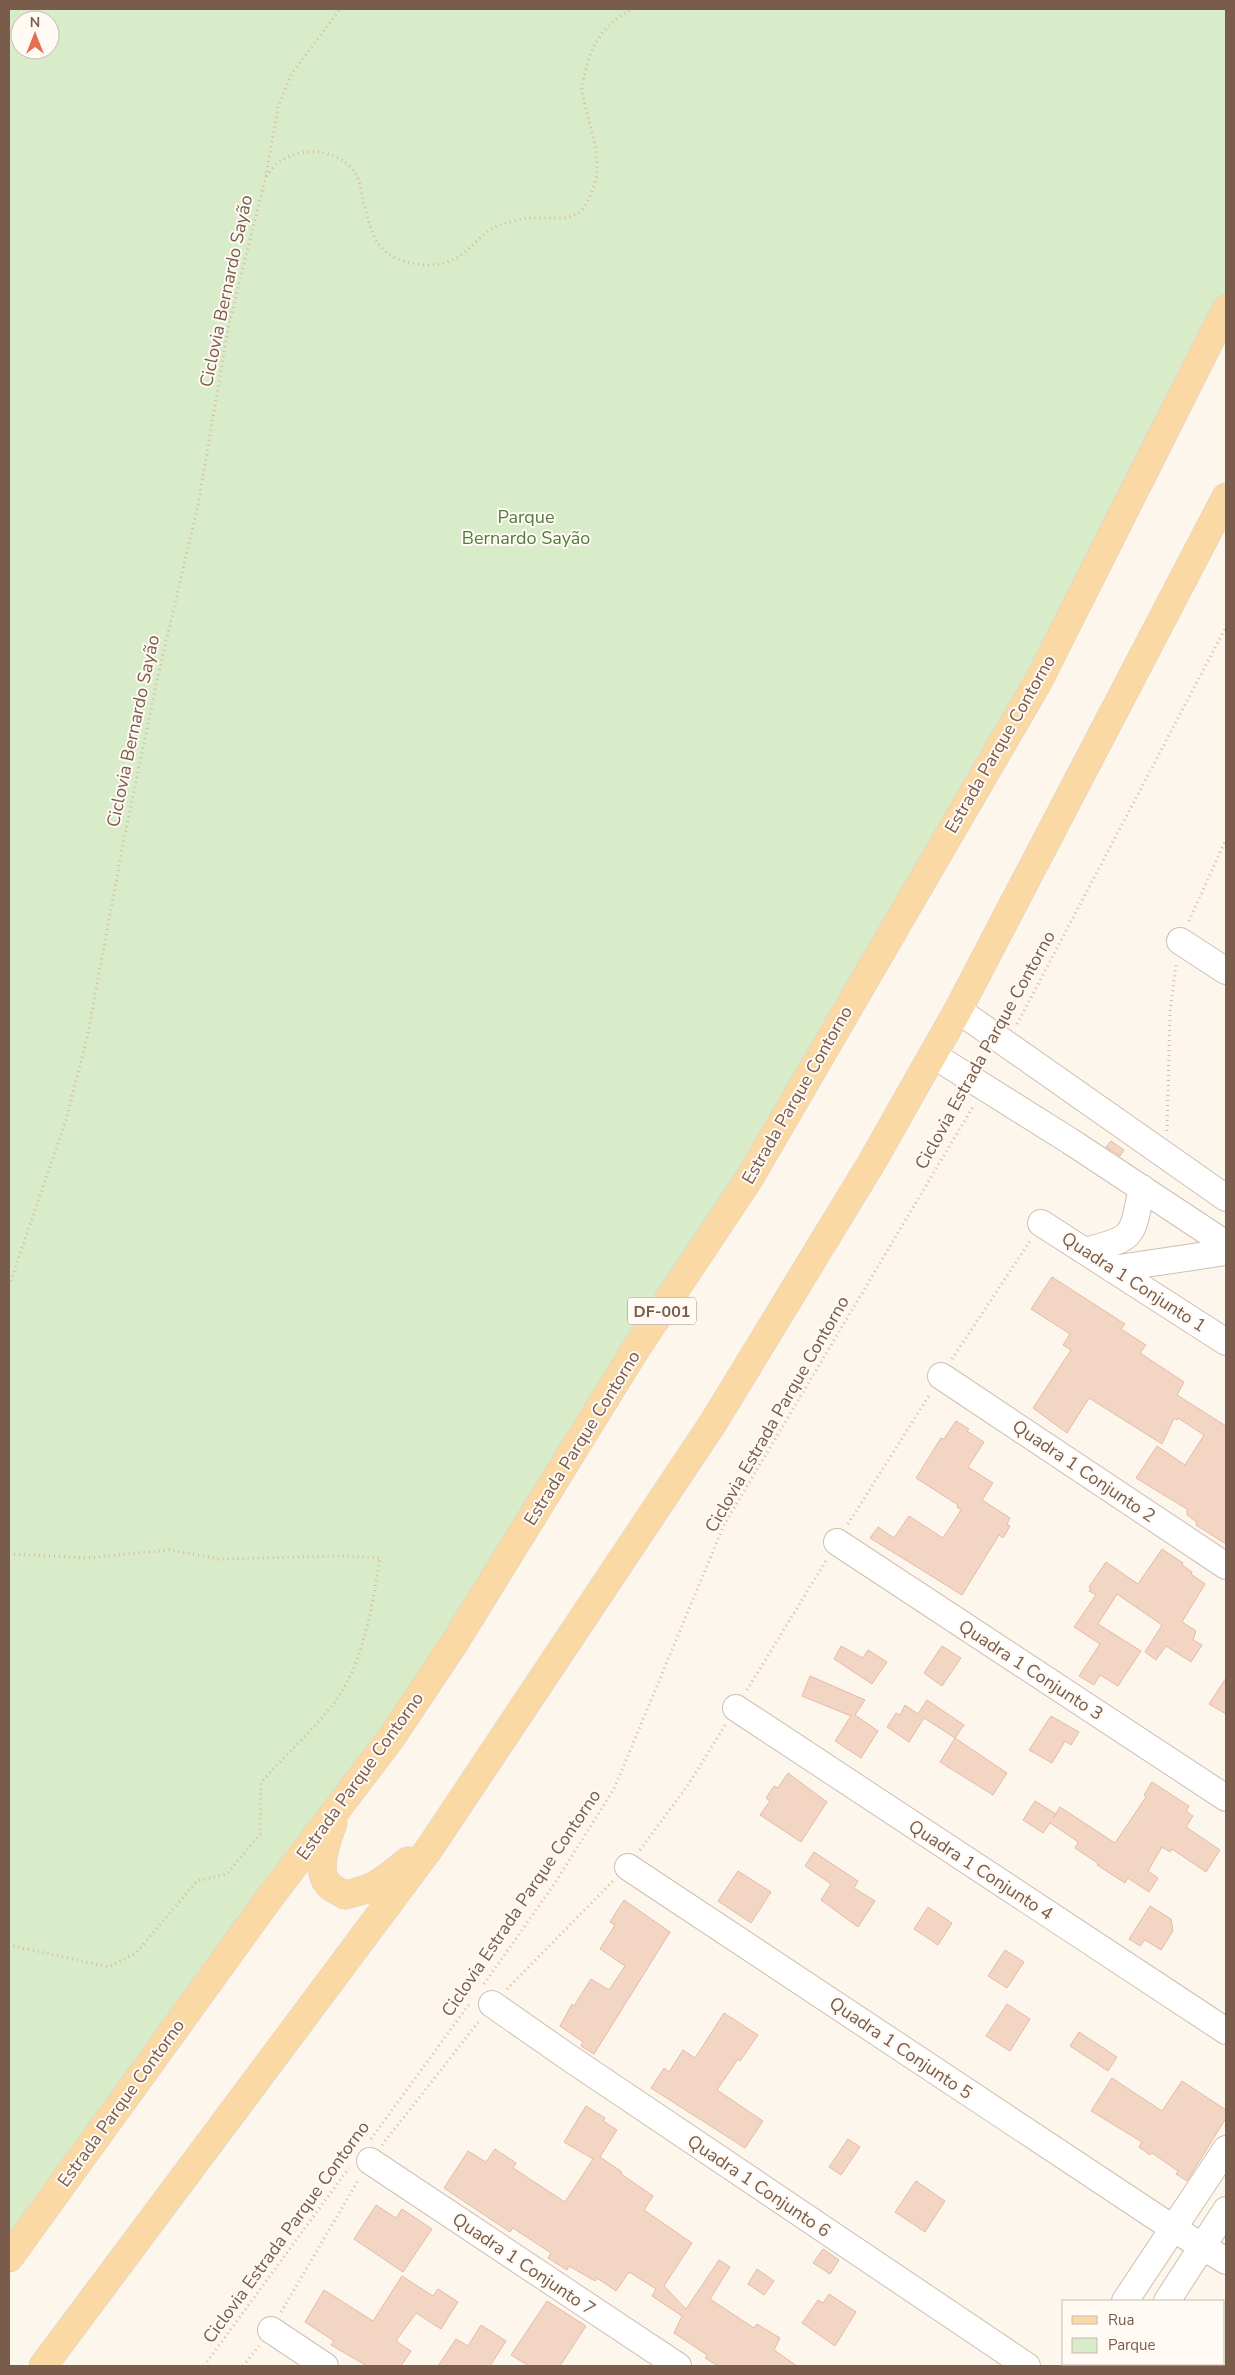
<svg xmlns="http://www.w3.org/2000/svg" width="1235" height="2375" font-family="'Nunito Sans',sans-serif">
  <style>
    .green { fill: #d8ecc9; fill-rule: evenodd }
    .building { fill: #f3d5c3; stroke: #e6bba3 }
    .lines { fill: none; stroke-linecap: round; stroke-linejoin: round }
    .minor-casing { stroke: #d1beb0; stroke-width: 28 }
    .major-casing { stroke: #dad1cd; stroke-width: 29 }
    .path { stroke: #d9b8a5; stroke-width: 3; stroke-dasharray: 1 4; stroke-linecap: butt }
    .minor { stroke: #fff; stroke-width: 26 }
    .major { stroke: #fbd9a5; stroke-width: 28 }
    .labels { text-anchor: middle; stroke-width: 4; stroke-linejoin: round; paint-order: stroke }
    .shield { fill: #fffaf3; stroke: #a28b7f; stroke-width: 1 }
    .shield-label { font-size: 16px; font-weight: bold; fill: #7a5c4d }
    .street-label { font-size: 18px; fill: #7a5c4d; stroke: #fffaf3 }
    .park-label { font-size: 18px; fill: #537a41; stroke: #fffaf3 }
  </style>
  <rect width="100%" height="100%" fill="#fdf6ec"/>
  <!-- green -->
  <path class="green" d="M9,9h1217v286l-338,660 -390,618 -489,682zM20,20h30v30h-30z"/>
  <!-- building -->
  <path class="building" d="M1111,1141l13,9 -4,6 -14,-9z
    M1052,1277l73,47 -4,5 25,16 -6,8 44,29 -7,13 49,31v118l-30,-19 1,-3 -10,-7v-6l-51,-31 21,-32 28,19 19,-30 -26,-17 -1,2 -3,-2 -12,26 -73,-46 -22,35 -34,-25 38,-58 -8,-5 7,-11 -39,-25z
    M956,1421l13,8 -2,2 17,11 -16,25 25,16 -11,17 28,18 -3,6 3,2 -7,12 -4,-3 -37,60 -92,-57 8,-11 16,11 15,-22 34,22 18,-28 -4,-3 1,-2 -42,-27 25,-40 3,1z
    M1162,1549l21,14 -1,2 10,7 -1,2 14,10 -23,38 14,9 -3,9 9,5 -11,17 -25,-16 -10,14 -11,-8 17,-27 -45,-31 -19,30 43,27 -23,35 -18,-11 -6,10 -15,-9 21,-32 -26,-17 22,-32 -7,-4 2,-3 -2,-1 17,-25 32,22z
    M841,1646l22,12 5,-8 19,12 -15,22 -38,-25z
    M942,1646l19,12 -19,28 -18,-13z
    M810,1676l55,24 -10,15 23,16 -17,27 -26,-17 16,-25 -49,-20z
    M1226,1678v36l-17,-10z
    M927,1700l37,25 -9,13 -31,-20 -15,24 -22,-15 9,-14 4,2 5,-10 13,9z
    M1051,1716l28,16 -8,13 -6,-4 -13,22 -23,-13z
    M955,1738l52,35 -14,22 -53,-33z
    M788,1773l39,29 -26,40 -41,-27 10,-14 -4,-3 8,-12 4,2z
    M1152,1782l37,24 -3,5 7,5 -7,11 34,23 -14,22 -34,-23 -2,3 -8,-5 -14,24 10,7 -9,14 -21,-14 -3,5 -28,-18 2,-1 -24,-16 3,-5 -1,-2 -27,-18 -7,10 -20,-13 12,-19 21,13 -3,4 7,-11 55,36 31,-46 -2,-2z
    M814,1852l44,29 -4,7 21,13 -17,26 -37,-27 10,-16 -26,-18z
    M738,1871l33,21 -20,31 -33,-22z
    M624,1900l46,32 -76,122 -13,-8 2,-4 -23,-16 12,-22 2,2 17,-27 18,11 16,-24 -25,-17 15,-24 -5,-3z
    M1150,1906l21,13 2,12 -12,19 -16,-10 -5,6 -11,-7z
    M928,1907l24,16 -14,22 -24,-16z
    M1005,1950l19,12 -17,26 -19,-12z
    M1007,2004l23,15 -20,32 -24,-15z
    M724,2013l34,22 -18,26 -2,-2 -21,31 46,31 -18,27 -94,-60 13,-20 5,4 14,-22 12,8z
    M1079,2032l38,25 -9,14 -38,-25z
    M1112,2078l50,33 20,-30 44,29v8l-39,63 -11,-7 2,-3 -26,-18 -2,2 -11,-8 3,-5 -51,-31z
    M586,2106l19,12 -2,3 14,9 -17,27 22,15 -1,2 32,22 -9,14 48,33 -28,43 22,23 33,-49 11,7 -20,32 44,29 3,-4 23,14 -6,12 23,16h-79l-13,-8 2,-3 -33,-22 8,-17 -30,-20 4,-7 -27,-17 -13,19 -19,-13 -2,3 -26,-15 -2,4 -19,-12 3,-5 -38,-25 -3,4 -66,-44 24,-37 18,11 9,-13 21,14 -3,5 52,34 28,-43 -29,-17z
    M848,2139l12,8 -19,28 -12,-8z
    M916,2181l29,20 -20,31 -30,-20z
    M376,2205l20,13 6,-9 30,20 -29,43 -49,-33z
    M823,2249l16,11 -9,14 -17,-11z
    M757,2269l17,12 -10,14 -16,-11z
    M402,2276l31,20 5,-7 20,13 -17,27 -25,-16 -20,28 15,10 -10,15h-34l-36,-21 3,-4 -29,-19 19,-32 49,31z
    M829,2294l27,18 -21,34 -33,-23 16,-23 5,3z
    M547,2301l39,25 -26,40h-31l-18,-11z
    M481,2325l25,16 -16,25h-52l18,-27 12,7z"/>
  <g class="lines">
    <!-- minor casing -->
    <g class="minor-casing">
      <path id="minor" d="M1180,941l46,30
        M958,1010l268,188
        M933,1055l137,86 156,103
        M1041,1223l185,119
        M1085,1251c51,-14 46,-12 57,-63
        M1112,1269l114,-17
        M941,1376l285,190
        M837,1542l389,256
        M736,1708l490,323
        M628,1867l546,362 52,32
        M492,2004l76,53 459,309
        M370,2161l308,205
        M1125,2301l101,-152
        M1167,2301l59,-91
        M271,2330l54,36
        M1081,2366l2,-2
        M1124,2366l1,-2"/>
    </g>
    <!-- major casing -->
    <g class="major-casing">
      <path id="major" d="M333,1823c-6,16 -18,46 -5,61 4,5 12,8 17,11 33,-7 37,-14 63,-34
        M9,2258l259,-358 123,-162 64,-96 179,-290 115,-173 289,-497 188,-373
        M43,2366l386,-517 284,-426 159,-261 86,-152 268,-513"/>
    </g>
    <!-- path -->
    <path class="path" d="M266,176c5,-5 10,-13 16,-16 25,-15 62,-10 76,18 2,5 3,12 4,18 9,34 11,59 49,67 14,3 28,3 41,-3 19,-7 28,-29 48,-35 9,-3 20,-6 30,-7 16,-1 37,4 51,-7 3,-3 6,-9 8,-13 19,-35 -1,-71 -7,-107 -1,-6 2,-12 3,-18 6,-30 21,-50 47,-64
      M1189,921l37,-82
      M1017,1024l209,-397
      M1167,1131l3,-119 6,-47
      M9,1286l57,-166 21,-82 37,-199 34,-163 40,-171 31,-181 37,-148 12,-69 14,-34 48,-64
      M952,1359l78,-118
      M848,1524l82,-130
      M9,1554l77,4 83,-8 50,9 124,-3 37,2c-8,49 -16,104 -46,145 -22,28 -49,53 -73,79l-1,52 -33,40 -30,7 -61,72 -27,14 -100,-22
      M747,1690l80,-131
      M640,1850l48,-65 37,-60
      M484,1984l69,-98 61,-97 110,-264 250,-420
      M507,1989l106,-108
      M371,2139l99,-136
      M382,2145l98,-125
      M281,2312l78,-133
      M204,2366l145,-198
      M243,2366l16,-20"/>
    <!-- minor -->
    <use href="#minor" class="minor"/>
    <!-- major -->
    <use href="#major" class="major"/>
  </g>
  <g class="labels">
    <!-- shield labels -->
    <rect class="shield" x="628" y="1297.5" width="68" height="27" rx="4"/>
    <g class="shield-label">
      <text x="662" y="1317">DF-001</text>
    </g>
    <!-- street labels -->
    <g class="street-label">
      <text transform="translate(226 291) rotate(-78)" y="6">Ciclovia Bernardo Sayão</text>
      <text transform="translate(133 731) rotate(-78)" y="6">Ciclovia Bernardo Sayão</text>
      <text transform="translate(1000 744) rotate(-60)" y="6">Estrada Parque Contorno</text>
      <text transform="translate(985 1050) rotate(-61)" y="6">Ciclovia Estrada Parque Contorno</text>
      <text transform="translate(797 1095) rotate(-60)" y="6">Estrada Parque Contorno</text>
      <text transform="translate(1134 1282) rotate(33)" y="6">Quadra 1 Conjunto 1</text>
      <text transform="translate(777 1414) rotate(-60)" y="6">Ciclovia Estrada Parque Contorno</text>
      <text transform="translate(582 1438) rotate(-58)" y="6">Estrada Parque Contorno</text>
      <text transform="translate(1084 1471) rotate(34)" y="6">Quadra 1 Conjunto 2</text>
      <text transform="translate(1031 1670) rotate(33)" y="6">Quadra 1 Conjunto 3</text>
      <text transform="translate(360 1776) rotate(-54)" y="6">Estrada Parque Contorno</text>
      <text transform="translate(981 1870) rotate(33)" y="6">Quadra 1 Conjunto 4</text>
      <text transform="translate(521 1903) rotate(-56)" y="6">Ciclovia Estrada Parque Contorno</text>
      <text transform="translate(901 2048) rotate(34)" y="6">Quadra 1 Conjunto 5</text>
      <text transform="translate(121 2103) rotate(-54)" y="6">Estrada Parque Contorno</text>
      <text transform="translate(759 2186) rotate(34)" y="6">Quadra 1 Conjunto 6</text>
      <text transform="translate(286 2232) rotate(-54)" y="6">Ciclovia Estrada Parque Contorno</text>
      <text transform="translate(524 2264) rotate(34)" y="6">Quadra 1 Conjunto 7</text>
    </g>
    <!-- park labels -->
    <g class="park-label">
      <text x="526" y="523">Parque<tspan x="526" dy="21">Bernardo Sayão</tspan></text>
    </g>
  </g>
  <!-- border -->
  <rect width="1235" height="2375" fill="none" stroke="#7a5c4d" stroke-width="20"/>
  <!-- legend -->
  <rect x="1062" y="2300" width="162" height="65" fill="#fffaf3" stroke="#cabbb1"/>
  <rect x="1072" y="2316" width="25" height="8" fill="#fbd9a5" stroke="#cabbb1"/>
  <text x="1108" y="2325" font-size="15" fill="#7a5c4d">Rua</text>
  <rect x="1072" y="2338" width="25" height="15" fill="#d8ecc9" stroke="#cabbb1"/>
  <text x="1108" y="2350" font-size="15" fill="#7a5c4d">Parque</text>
  <!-- north arrow -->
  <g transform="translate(35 35)"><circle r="24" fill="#fffaf3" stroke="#cabbb1"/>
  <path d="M0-4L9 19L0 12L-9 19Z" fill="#e76f51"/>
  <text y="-8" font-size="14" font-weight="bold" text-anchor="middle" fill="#7a5c4d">N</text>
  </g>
</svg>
